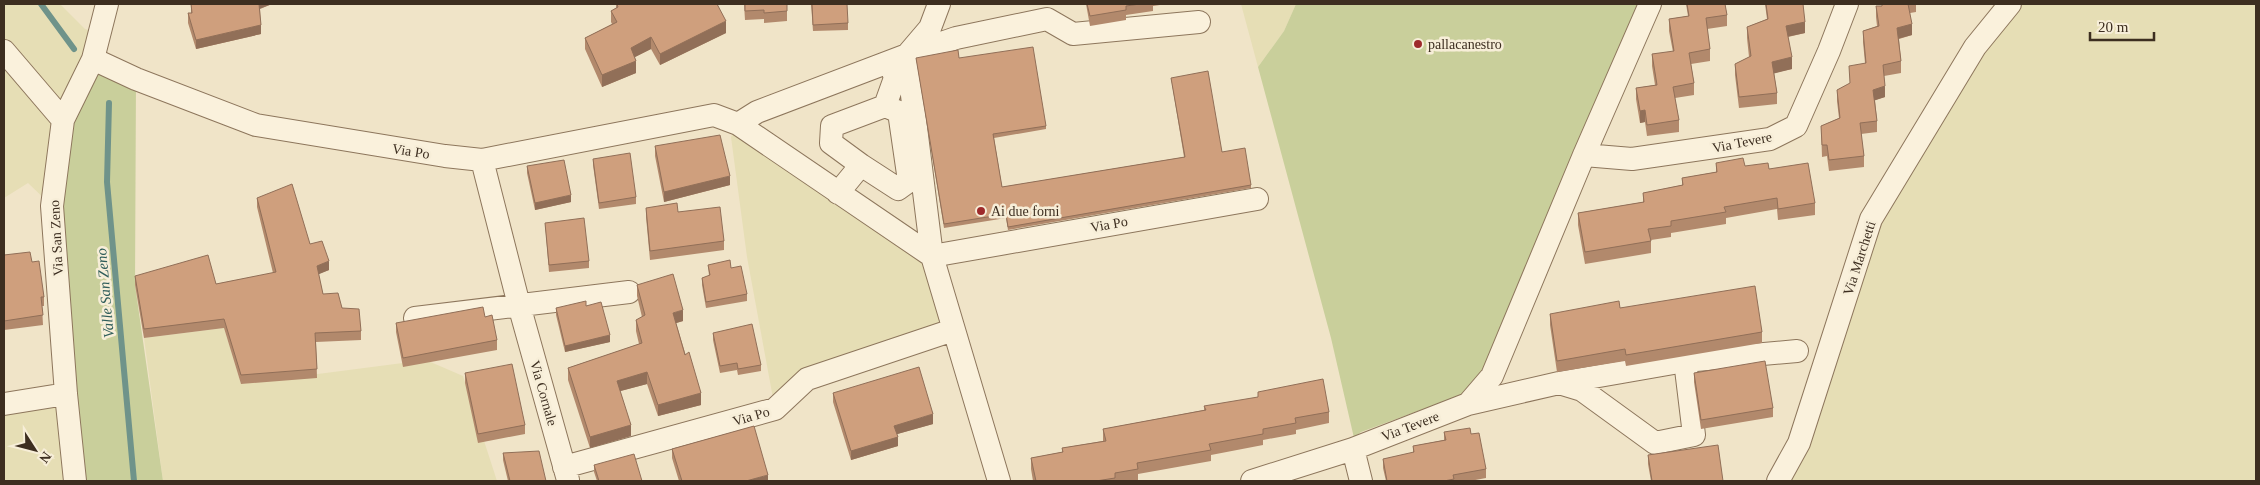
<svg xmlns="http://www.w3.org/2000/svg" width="2260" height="485" font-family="Georgia,serif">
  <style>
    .farmland { fill: #e6deb5 }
    .green { fill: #c9cf9b }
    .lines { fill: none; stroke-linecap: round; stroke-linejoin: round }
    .stream { stroke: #6f938a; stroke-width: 6 }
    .minor-casing { stroke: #8d765c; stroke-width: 24 }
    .minor { stroke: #faf1dc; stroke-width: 22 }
    .wall { fill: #b2896c }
    .shaded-wall { fill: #916f58 }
    .building { fill: #cf9f7d; stroke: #916f58 }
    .poi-dot { fill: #9e2a2b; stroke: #f7eed8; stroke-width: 2 }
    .labels { text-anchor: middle; stroke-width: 5; stroke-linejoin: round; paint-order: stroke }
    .poi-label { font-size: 14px; fill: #3d2e20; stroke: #f7eed8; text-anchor: start }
    .street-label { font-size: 14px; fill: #3d2e20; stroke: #f7eed8 }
    .water-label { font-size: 15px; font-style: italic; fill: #2f5d5a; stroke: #f7eed8 }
  </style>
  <rect width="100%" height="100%" fill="#f0e4c8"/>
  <!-- farmland -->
  <path class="farmland" d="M4,4h56l25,25 15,4 -48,173 -24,-23 -24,15z
    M1241,4h55l-12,27 -26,36z
    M2014,4h242v477h-473l86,-247z
    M738,124l194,132 21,74 -146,49 -32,30 -28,-152 -16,-120z
    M224,328l17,56 185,-24 37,16 34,105h-334l-19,-143z
    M66,394l5,87h-67v-77z"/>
  <!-- green -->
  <path class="green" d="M1296,4h364l-163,378 -136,50 -7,6 -23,-100 -73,-271 26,-36z
    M93,59l43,20 -1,206 28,196h-92l-19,-275 11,-86z"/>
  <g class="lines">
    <!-- stream -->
    <path class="stream" d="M41,4l33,45
      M109,103l-2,79 27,299"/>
    <!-- minor casing -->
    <g class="minor-casing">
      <path id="minor" d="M1199,22l-126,12 -26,-15 -91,19 -49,17 25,201 325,-57
        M4,51l59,69
        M93,59l43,20 120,46 189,31 37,4 232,-45 24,9 194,132 67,225
        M885,106l10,-28 -5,-16
        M738,124l19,-12 150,-57 23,-27 9,-24
        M1584,155l48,4 138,-20 26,-13 33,-75 18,-47
        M482,160l37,145 49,175
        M838,193l23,-28 -30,-22 1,-17 53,-20 14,6 10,69 -11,8 -37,-24
        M415,318l214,-26
        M1685,361l112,-10
        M4,404l62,-10
        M1468,404l91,-21 23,7 73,53 39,-8 -9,-74 -126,22
        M1353,449l8,32
        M564,467l211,-58 32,-30 146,-49
        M75,481l-9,-87 -14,-188 11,-86 30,-61 14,-55
        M1252,481l101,-32 115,-45 24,-28 92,-221 66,-151
        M1778,481l21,-38 72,-224 104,-172 35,-43"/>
    </g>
    <!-- minor -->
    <use href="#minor" class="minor"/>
  </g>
  <!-- wall -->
  <path class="wall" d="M191,4h81l-12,5 1,25 -65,15 -8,-26v-10h3z
    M616,4h101l9,29 -66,32 -9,-16 -16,8 1,16 -34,14 -17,-38v-11l27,-14 -1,-2v-11l5,-3z
    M744,4h43v17l-23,2v-4l-19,1z
    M811,4l37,19v7l-35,1z
    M1086,4h81l-14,2v5l-27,4v5l-36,6z
    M1686,4h39l2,11v11l-20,3 3,20v12l-19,3 3,19v12l-19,3 4,22v12l-32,4 -2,-14 -5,1 -4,-24v-11l19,-3 -3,-19v-12l21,-2 -4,-21v-12l19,-3z
    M1765,4h38l2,29 -17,4 4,32 -18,4 3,20v11l-38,4 -4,-33v-11l14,-7 -2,-19v-11l20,-8z
    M1882,4h34v8l-6,1 2,22 -13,4 2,22v12l-17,3 1,21 -10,3 2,21v11l-16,2 3,22v11l-35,4 -2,-15 -5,1 -1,-31 18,-8 -2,-17v-11l13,-6 15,-21 -2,-21v-11l14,-5 -1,-9v-11h6z
    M916,58h43l87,68v3l-52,9 8,49 182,-30 -13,-79 51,74 29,33v3l-243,42 -2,-12 -62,10z
    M655,146l75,39 -66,17 -9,-46z
    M593,159l43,38v7l-37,5 -6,-44z
    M1716,163l53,6 46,34v12l-37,5 -1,-11 -51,9v6l-55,9v4l-20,3v13l-66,11 -7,-39v-12l65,-11v-9l39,-8v-7l34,-6z
    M527,166l44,36 -36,8 -8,-37z
    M257,198l53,46 19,26 -11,4 5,20 19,14 19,23v9l-45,2 1,36 -76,6 -17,-56 -80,10 -9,-53v-9l81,8 57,-11 -16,-66z
    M646,208l32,4 46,29v9l-74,10 -4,-43z
    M545,223l44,38v7l-40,4z
    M4,255l28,7 12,35v9h-2l1,19 -39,5z
    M708,265l23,3 16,26v7l-41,7 -4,-23v-7l7,-2z
    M637,285l46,36 -7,2 25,82 -43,11 -11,-32 -27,7 11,45 -41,12 -22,-68v-12l71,-24 -3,-13v-11l6,-3 -5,-21z
    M586,306l24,36 -45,10 -9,-37v-7z
    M1620,308l142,24v11l-136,23 -1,-5 -68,11 -7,-47v-11z
    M485,317l12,23v10l-94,17 -7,-35v-9z
    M713,333l48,32v6l-23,4 -1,-5 -17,3 -7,-33z
    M465,373l60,52v9l-47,9 -13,-60z
    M1694,373l79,35v9l-72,12 -7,-47z
    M833,393l100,31 -36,10 1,12 -47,14 -18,-58z
    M1204,406l125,6v11l-33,7v4l-33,6v5l-52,10v6l-73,13v6l-7,1h-98l-2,-12v-11l31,-6v-4l41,-7v-12l101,-19z
    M1444,432l27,2 15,35v9l-16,3h-84l-3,-13v-9l30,-6v-7l31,-6z
    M672,449l96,32h-89l-7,-23z
    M503,453l43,28h-38l-5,-21z
    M1648,455l75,26h-72l-3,-17z
    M594,465l48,16h-45l-3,-9z"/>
  <!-- shaded-wall -->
  <path class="shaded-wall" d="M259,4h13l-13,5z
    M726,21v12l-66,32v-11z
    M1805,22v11l-19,4v-11z
    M1912,24v11l-15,4v-11z
    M261,25v9l-65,15v-9z
    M651,37v12l-20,10v-11z
    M1792,57v12l-20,5v-12z
    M636,61v12l-34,14v-12z
    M1885,86v11l-12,4v-11z
    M1645,110v12l-5,1v-12z
    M730,176v9l-66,17v-10z
    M571,195v7l-36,8v-7z
    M329,261v9l-12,5v-9z
    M683,310v11l-10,3v-11z
    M610,335v7l-45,10v-6z
    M647,372v12l-30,8v-11z
    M701,393v12l-43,11v-11z
    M933,414v10l-39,11v-9z
    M631,425v11l-41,12v-11z
    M898,437v9l-47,14v-9z
    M768,475v6h-22z"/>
  <!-- building -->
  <path class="building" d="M191,4h68l2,21 -65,15 -8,-27h4z
    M617,4h100l9,17 -66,33 -9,-17 -20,11 5,13 -34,14 -17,-37 32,-16 -6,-11 7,-4z
    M745,4h42v7l-23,2v-3l-19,1z
    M812,4h35l1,19 -35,2z
    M1087,4h53l-14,2v4l-36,6z
    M1687,4h38l2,11 -21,3 4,31 -21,4 5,30 -21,4 6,33 -32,5 -2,-15 -5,1 -4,-23 21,-3 -5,-31 22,-3 -5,-32 20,-3z
    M1766,4h37l2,18 -19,4 6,31 -20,5 5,31 -38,4 -4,-33 16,-8 -4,-29 21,-8z
    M1882,4h26l4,20 -15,4 4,33 -18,4 2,21 -12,4 4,31 -17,2 4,33 -35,4 -2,-15h-5l-1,-19 19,-8 -3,-28 13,-7 -1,-17 17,-3 -3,-32 16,-5 -3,-20h6z
    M1033,47l13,79 -53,8 9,53 183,-30 -14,-79 37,-7 14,81 23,-4 6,37 -243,42 -2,-13 -62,10 -28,-166 42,-8 1,8z
    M720,135l10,41 -66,16 -9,-46z
    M630,153l6,44 -37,6 -6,-44z
    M1743,158l2,8 23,-3 1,6 39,-6 7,40 -37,6 -1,-11 -53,9 2,5 -55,9v5l-23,3 3,12 -66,11 -7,-39 66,-11 -1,-9 40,-8 -1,-7 35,-6 -1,-9z
    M564,160l7,35 -36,8 -8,-37z
    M292,184l18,60 12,-3 7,20 -12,5 6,28 15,-1 4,15 17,1 2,22 -46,2 2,36 -76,6 -17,-56 -80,10 -9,-53 73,-21 8,29 60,-12 -19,-74z
    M677,203l1,9 42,-5 4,34 -74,10 -4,-43z
    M584,218l5,43 -40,4 -4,-42z
    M30,252l2,10 7,-1 5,36h-3l2,18 -39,6v-66z
    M730,260l1,8 10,-2 6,28 -41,8 -4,-24 8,-3 -2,-10z
    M673,274l10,36 -10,3 12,42 4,-3 12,41 -43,12 -11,-33 -30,9 14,44 -41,12 -22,-69 74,-25 -6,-23 9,-5 -8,-30z
    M1755,286l7,46 -136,23 -1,-6 -68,12 -7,-47 69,-13 1,7z
    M586,301v5l15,-4 9,33 -45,11 -9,-38z
    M483,307l2,10 7,-2 5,25 -94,18 -7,-35z
    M752,324l9,41 -23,4 -1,-6 -17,3 -7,-33z
    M1765,361l8,47 -72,12 -7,-47z
    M512,364l13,61 -47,9 -13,-61z
    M919,367l14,47 -39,12 4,11 -47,14 -18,-58z
    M1323,379l6,33 -34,6 1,5 -33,6v5l-54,10 2,6 -74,13 1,6 -23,4v5l-19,3h-60l-5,-23 32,-6 -1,-4 44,-7 -3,-12 103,-19 -2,-4 54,-9v-5z
    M754,426l14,49 -22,6h-64l-10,-32z
    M1470,428l1,6 8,-1 7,36 -33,6 1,4 -10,2h-57l-4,-22 31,-7 -1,-6 33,-6 -2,-8z
    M1718,445l5,36h-71l-4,-26z
    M539,451l7,30h-36l-7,-28z
    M634,454l8,27h-43l-5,-16z"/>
  <!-- markers -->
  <g class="poi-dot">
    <circle cx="1418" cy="44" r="5"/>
    <circle cx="981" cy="211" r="5"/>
  </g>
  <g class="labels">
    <!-- poi labels -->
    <g class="poi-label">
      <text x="1428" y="49">pallacanestro</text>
      <text x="991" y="216">Ai due forni</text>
    </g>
    <!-- street labels -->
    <g class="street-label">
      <text transform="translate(1742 142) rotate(-11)" y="5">Via Tevere</text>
      <text transform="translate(411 151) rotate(9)" y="5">Via Po</text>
      <text transform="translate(1109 224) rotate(-10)" y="5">Via Po</text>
      <text transform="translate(56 238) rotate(-93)" y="5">Via San Zeno</text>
      <text transform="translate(1859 258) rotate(-72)" y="5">Via Marchetti</text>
      <text transform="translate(544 393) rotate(74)" y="5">Via Cornale</text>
      <text transform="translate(751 416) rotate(-16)" y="5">Via Po</text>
      <text transform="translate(1410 426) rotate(-21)" y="5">Via Tevere</text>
    </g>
    <!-- water labels -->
    <g class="water-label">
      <text transform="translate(105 293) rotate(-95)" y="5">Valle San Zeno</text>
    </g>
  </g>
  <!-- border -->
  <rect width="2260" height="485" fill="none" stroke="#3d2e20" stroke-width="10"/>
  <!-- north arrow -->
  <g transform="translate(35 450) rotate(126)" stroke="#f7eed8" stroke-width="4" paint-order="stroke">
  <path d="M0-4L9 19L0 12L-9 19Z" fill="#3d2e20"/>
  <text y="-8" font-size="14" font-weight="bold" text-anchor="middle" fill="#3d2e20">N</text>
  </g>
  <!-- scale -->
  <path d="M2090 32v8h64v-8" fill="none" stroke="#3d2e20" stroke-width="2.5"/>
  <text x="2098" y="32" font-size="15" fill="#3d2e20" stroke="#f7eed8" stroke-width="4" paint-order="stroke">20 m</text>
</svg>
